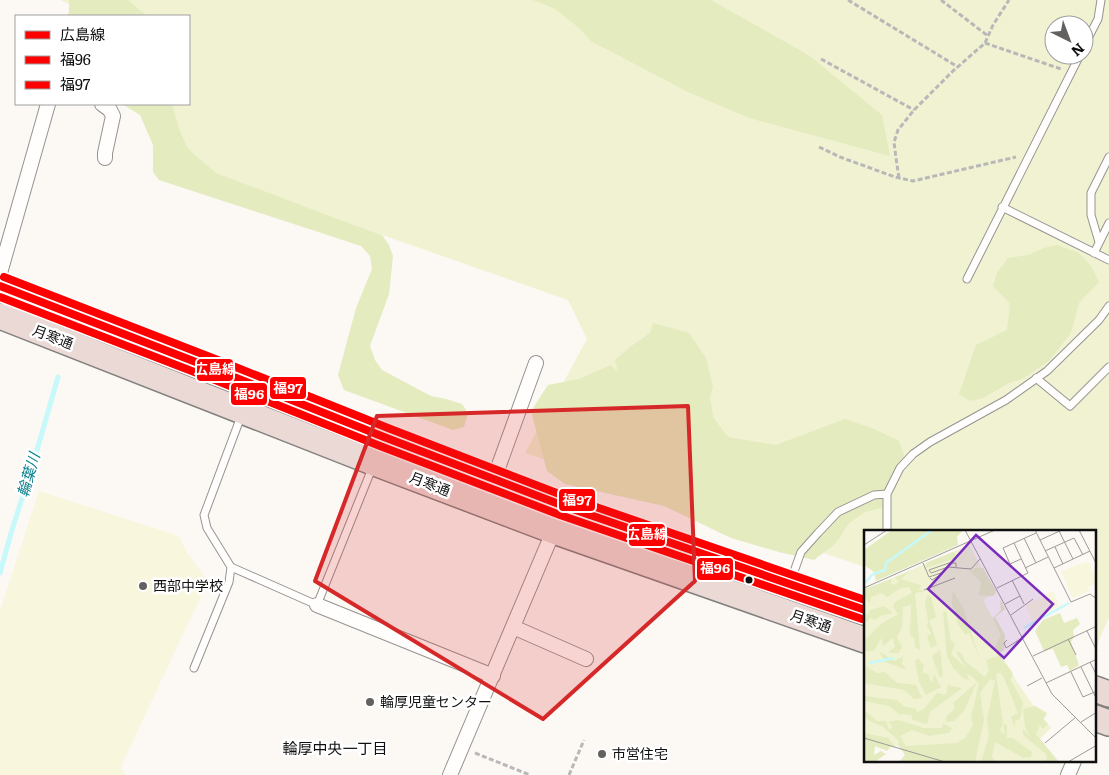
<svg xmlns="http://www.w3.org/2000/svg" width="1109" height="775" font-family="Literata,'Noto Sans JP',serif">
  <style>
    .green { fill: #f0f2d2; fill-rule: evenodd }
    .forest { fill: #e4ebbf }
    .pitch { fill: #f8f6dc }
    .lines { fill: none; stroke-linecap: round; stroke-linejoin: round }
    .stream { stroke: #c7f9fa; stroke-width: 5 }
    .lane-casing { stroke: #969492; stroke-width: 9 }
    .street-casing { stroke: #969492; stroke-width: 16 }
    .highway-casing { stroke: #83817f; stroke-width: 28 }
    .path { stroke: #b9b8b8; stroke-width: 3; stroke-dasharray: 5 2.5; stroke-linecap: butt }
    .lane { stroke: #fffefd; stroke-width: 7 }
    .street { stroke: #fffefd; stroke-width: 14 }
    .highway { stroke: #ebd9d5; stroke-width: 25 }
    .bus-1-casing { stroke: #fff; stroke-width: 11 }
    .bus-2-casing { stroke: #fff; stroke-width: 11 }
    .bus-3-casing { stroke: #fff; stroke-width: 11 }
    .bus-1 { stroke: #f00; stroke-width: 8 }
    .bus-2 { stroke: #f00; stroke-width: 8 }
    .bus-3 { stroke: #f00; stroke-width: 8 }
    .marked { fill: #d62828; fill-opacity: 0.2; stroke: #d62828; stroke-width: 4; stroke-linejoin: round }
    .bus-dot { fill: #0f0f0f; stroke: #fff; stroke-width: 2 }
    .poi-dot { fill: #62615f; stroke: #fff; stroke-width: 2 }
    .labels { text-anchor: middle; stroke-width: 5; stroke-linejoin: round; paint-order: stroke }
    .street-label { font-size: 14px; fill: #0f0f0f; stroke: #fff }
    .poi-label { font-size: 14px; fill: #0f0f0f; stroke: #fff; text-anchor: start }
    .water-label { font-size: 15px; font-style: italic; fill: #0c838f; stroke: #fff }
    .neighbourhood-label { font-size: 15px; fill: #0f0f0f; stroke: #fff }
    .inset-river { fill: none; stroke: #c7f9fa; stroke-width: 2.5 }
    .inset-road { fill: none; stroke: #9d9b98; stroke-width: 1 }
    .view { fill: #7b2cbf; fill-opacity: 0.15; stroke: #7b2cbf; stroke-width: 2.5 }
    .inset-edge { fill: none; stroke: #0f0f0f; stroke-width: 2.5 }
    .line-badge { stroke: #fff; stroke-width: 2 }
    .badge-label { font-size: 14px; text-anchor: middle; font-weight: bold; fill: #fff }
  </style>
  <rect width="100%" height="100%" fill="#fcf8f4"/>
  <!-- green -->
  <path class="green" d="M60,0h1049v617l-12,28h-2v-114h-230v36l-340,-114 62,-114 -19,-39 -388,-136 -19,-60h28v-88h-91zM1054,25h30v30h-30z"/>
  <!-- forest -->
  <path class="forest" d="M69,0h59l19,16h-80l2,-4z
    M533,0h178l99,56 72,59 8,41 -141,-38 -61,-26 -97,-51 -13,-14 -23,-18z
    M122,104h50l7,25 8,18 10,10 19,16 119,45 47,17 7,10 4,11 -4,38 -19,52 5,14 7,10 49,26 15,3 16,5 6,9 -4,14 -11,3 -109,-40 -6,-15 18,-67 16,-39 -2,-13 -9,-10 -202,-66 -6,-8v-27l-13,-30z
    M1057,245l22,8 12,13 8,16 -20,21 -8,30 -22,28 -25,17 -15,5 -26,15 -13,3 -11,-7 17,-49 31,-15 3,-26 -17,-18 4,-13 11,-15 20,-3 16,-7z
    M653,323l36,10 17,25 7,29 -3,10 3,20 15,20 48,8 69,-26 29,10 25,12 7,20 -6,13 -18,34 -17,4 -16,11 -13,20 -22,17 -35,-8 -48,-14 -67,-32 -99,-22 -18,-13 -16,-60 17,-26 31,-6 32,-14 7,7 -3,-12 15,-13 20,-14z"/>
  <!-- pitch -->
  <path class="pitch" d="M39,491l140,45 8,17 21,28 -87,185 4,9h-125v-164z"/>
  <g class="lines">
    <!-- stream -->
    <path class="stream" d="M0,573l11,-40 22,-69 25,-87"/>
    <!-- lane casing -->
    <g class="lane-casing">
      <path id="lane" d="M1084,46l14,-27 3,-19
        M1002,207l107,53
        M1099,242l-8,-27v-22l18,-36
        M1094,253l15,-30
        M967,279l113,-224
        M1036,378l34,28 39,-39
        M887,531v-37l13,-26 13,-14 17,-12 76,-42 41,-29 52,-51 10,-14
        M231,567l86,38 66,-164
        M791,580l10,-28 17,-19 20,-21 36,-17 13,-1
        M194,668l35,-86 2,-15 -24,-39 -3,-13 48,-128"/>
    </g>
    <!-- street casing -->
    <g class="street-casing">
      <path id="street" d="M102,104l8,6 3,6 -8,37v5
        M0,273l48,-169
        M494,479l42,-116
        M317,605l176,71
        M513,627l73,32
        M450,775l106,-250
        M1068,775l6,-14"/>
    </g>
    <!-- highway casing -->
    <g class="highway-casing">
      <path id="highway" d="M0,286l219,85 165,66 180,69 301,104
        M0,316l375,147 179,68 311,109
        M1095,689l14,5
        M1095,718l14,5"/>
    </g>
    <!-- path -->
    <path class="path" d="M848,0l110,67
      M941,0l47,36
      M985,43l76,26
      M821,59l93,51
      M819,147l21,10 55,20 18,4 103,-24
      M899,178l-3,-20 -2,-16 4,-12 16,-20 39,-39 32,-28 8,-18 16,-25
      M475,753l55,22
      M569,775l15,-35"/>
    <!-- lane -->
    <use href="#lane" class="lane"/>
    <!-- street -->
    <use href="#street" class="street"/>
    <!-- highway -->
    <use href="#highway" class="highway"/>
    <!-- bus-1 casing -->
    <g class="bus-1-casing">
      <path id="bus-1" d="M0,286l219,85 165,66 180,69 301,104"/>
    </g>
    <!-- bus-2 casing -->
    <g class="bus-2-casing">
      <path id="bus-2" d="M0,297l215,83 165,66 180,69 302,104"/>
    </g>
    <!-- bus-3 casing -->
    <g class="bus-3-casing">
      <path id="bus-3" d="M4,277l219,85 165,66 179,69 298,103"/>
    </g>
    <!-- bus-1 -->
    <use href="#bus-1" class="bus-1"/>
    <!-- bus-2 -->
    <use href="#bus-2" class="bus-2"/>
    <!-- bus-3 -->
    <use href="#bus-3" class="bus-3"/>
  </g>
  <!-- marked area -->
  <path class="marked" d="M688,406l7,175 -152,138 -228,-138 62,-165z"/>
  <!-- markers -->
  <circle class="bus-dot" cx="749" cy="580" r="4.5"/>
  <g class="poi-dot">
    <circle cx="143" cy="586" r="5"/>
    <circle cx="370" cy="702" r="5"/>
    <circle cx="602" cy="754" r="5"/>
  </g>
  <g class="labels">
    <!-- street labels -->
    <g class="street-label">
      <text transform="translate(53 337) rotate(21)" y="5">月寒通</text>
      <text transform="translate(430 484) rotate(21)" y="5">月寒通</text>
      <text transform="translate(811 621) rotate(19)" y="5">月寒通</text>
    </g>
    <!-- poi labels -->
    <g class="poi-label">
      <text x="153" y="591">西部中学校</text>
      <text x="380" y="707">輪厚児童センター</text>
      <text x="612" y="759">市営住宅</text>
    </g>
    <!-- water labels -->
    <g class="water-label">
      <text transform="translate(29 475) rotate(-74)" y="5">輪葉川</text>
    </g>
    <!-- neighbourhood labels -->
    <g class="neighbourhood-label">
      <text x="335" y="754">輪厚中央一丁目</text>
    </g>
  </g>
  <!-- overview -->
  <g transform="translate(864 530)">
    <rect width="232" height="232" fill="#fcf8f4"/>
    <path d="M105,15l27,49 -11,4 -1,4 18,33 -5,12 9,19 31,45 10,3 -3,5 7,9 -11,11 17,23h-110l-83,-27v-145z" fill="#f0f2d2"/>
    <path d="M28,0h71l-6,7 1,8 -82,36 -2,-9 -10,-7v-15zM89,22l3,2 -3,5 -27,9v-5zM111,38h8l13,23 -3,5 -14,-1 2,-13 -11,-11zM45,42l-8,7 20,6 -2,5 7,1 -11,2 5,57 -5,-3 -1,-9 -4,-3 1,-30 -8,2 -1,20 -5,10 5,10 -3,6h-11l7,-6 -2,-9 -10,8 -2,-8 -7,13h-10v-10l17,-17 17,-10 -5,-7 2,-5 17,-9 -3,-6 -8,1 -14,9 -5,-4 -11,4 -1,6 -6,-5v-9l28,-10 -1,4 4,2 4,-3 -4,-5zM89,61l10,17 17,51 -11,-26 -4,2 -7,-11 -6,-21zM64,65l3,2 5,20 -8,4 -3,-19zM136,70l5,9 -10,8 10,18 -1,15 -5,4 13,18 1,4 -3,3 13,23 -3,17 -5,2v7l-4,-11 7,-4 -14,-35 -3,-5 -5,1 7,49 -3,7 5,5 -2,-11 4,1v13h6l19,14 -1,5 -7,1 -29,-16 -3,14 3,6h-14l8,-26 -2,-17 8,-38 -5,-2 -10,14 4,27 -9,42h-76l6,-7 -7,-10 1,-4 -16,-14 -19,-9v-8l13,11h9l4,10 2,-5 -4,-4 10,-2 26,8h18l1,-5 9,5 -3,5 -20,3 -17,-6 -12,6 6,10 51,-3 8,-5 8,-13 -2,-8 8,-34 -12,-10 2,7 -5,-1 -11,-11 -6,-12 -4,-44 3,-1 5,30 4,3 -4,10 14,13 -9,-15 5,1 5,9 19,15 4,-7 -3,-10 12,-4 -3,-9 6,-12 -8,-17 8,-8zM20,76l9,7 -13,3 -4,4 -6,-2 -6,7v-11l4,1 2,-5zM196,83l4,10 13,-5 3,6 -7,6 1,7 -3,5 8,23 -9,6 -3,-6 -6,2 -8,-18 -9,2 -9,-20 8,-11zM65,90l8,24 -6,4 -4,-11 4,-4 -4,-7zM76,120l3,26 -3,2 -8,-22zM15,121l15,10 9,-5 -1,8 5,6 -22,-8zM54,128l6,8 -2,7 6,1 4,10 2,-10 7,13 -15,8 -7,-13 -4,-21zM0,135l13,8 8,-1 12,11 19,2 6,13 -8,1 -10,-9 -40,-7zM113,152l-13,29 -10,10 -8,1v-5l9,-9 -2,-5zM84,155l14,3 -32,24 -3,12 -14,-4 -2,-5 -12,-1 -10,-8 -25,-5v-5l33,4 6,6 13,3 1,3 7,-3 13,-16 9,2zM171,176l12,7 -4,6 5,5 -5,5 -3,-4 -4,9 23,28h-27l15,-2 -1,-6 -23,-19v-6l7,8 -5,-10 -2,-18zM0,203l24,5 8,9 -5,-1 -4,5 -12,-5 -1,9 7,-4 5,3 -11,8h-11z" fill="#e4ebbf"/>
    <path d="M222,32l4,1 6,20 -8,4 2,4 -18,7 -11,-27zM189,61l6,15 -27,15 -6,-16z" fill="#f8f6dc"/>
    <path class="inset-river" d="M0,54l9,-10 12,-4 1,-7 46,-33M160,98l45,-25M5,133l25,-5"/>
    <path class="inset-road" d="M101,0l87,164 45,45M171,0l36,72 19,-8 7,5M215,0l18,35M195,1l14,28M160,8l12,25M176,10l22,-10M0,15l23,-15M191,17l8,17M181,21l29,-13 9,17M157,29l-11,5 -7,-16 33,-15M59,33l6,14 15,-5M92,37v-4h-7l-20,7 2,3 17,-6 23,2 9,-10M161,38l23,-11M190,38l36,-17M66,48l2,2 11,-7M148,50l12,24M0,58l131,-58M133,58l31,-15 -14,-30M60,60l31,-12M141,74l15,-8M147,85l22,-16M223,101l10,20M204,109l8,16M143,110l-3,3 2,5 16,-10M169,126l64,-30M226,132l7,14M217,137l16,33M207,142l12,25 14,-6M182,153l51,-24M163,156l15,-8M217,192l16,-10M0,208l81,24M181,213l31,-26M204,232l29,-17"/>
    <path class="view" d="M112,5l77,69 -49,54 -76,-69z"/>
    <rect width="232" height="232" class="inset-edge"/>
  </g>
  <g class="line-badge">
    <rect x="196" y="358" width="38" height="24" rx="5" fill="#f00"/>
    <rect x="269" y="376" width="38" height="24" rx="5" fill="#f00"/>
    <rect x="230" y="382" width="38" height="24" rx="5" fill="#f00"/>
    <rect x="558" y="488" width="38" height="24" rx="5" fill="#f00"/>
    <rect x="628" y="523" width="38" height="24" rx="5" fill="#f00"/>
    <rect x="696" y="557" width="38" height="24" rx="5" fill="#f00"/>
  </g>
  <g class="badge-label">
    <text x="215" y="374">広島線</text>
    <text x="288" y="393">福97</text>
    <text x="249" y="399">福96</text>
    <text x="577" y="505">福97</text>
    <text x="647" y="539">広島線</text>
    <text x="715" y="573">福96</text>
  </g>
  <!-- legend -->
  <rect x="15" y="15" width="175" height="90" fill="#ffffff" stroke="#9f9f9f"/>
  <rect x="25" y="31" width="25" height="8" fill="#ff0000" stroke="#9f9f9f"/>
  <text x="60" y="40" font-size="15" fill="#0f0f0f">広島線</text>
  <rect x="25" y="56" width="25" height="8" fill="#ff0000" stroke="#9f9f9f"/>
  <text x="60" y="65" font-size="15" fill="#0f0f0f">福96</text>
  <rect x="25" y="81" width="25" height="8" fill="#ff0000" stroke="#9f9f9f"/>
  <text x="60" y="90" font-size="15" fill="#0f0f0f">福97</text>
  <!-- north arrow -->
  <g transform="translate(1069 40) rotate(138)"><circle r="24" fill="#ffffff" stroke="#9f9f9f"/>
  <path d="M0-4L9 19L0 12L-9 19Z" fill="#62615f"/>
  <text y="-8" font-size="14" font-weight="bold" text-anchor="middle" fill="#0f0f0f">N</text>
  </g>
</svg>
